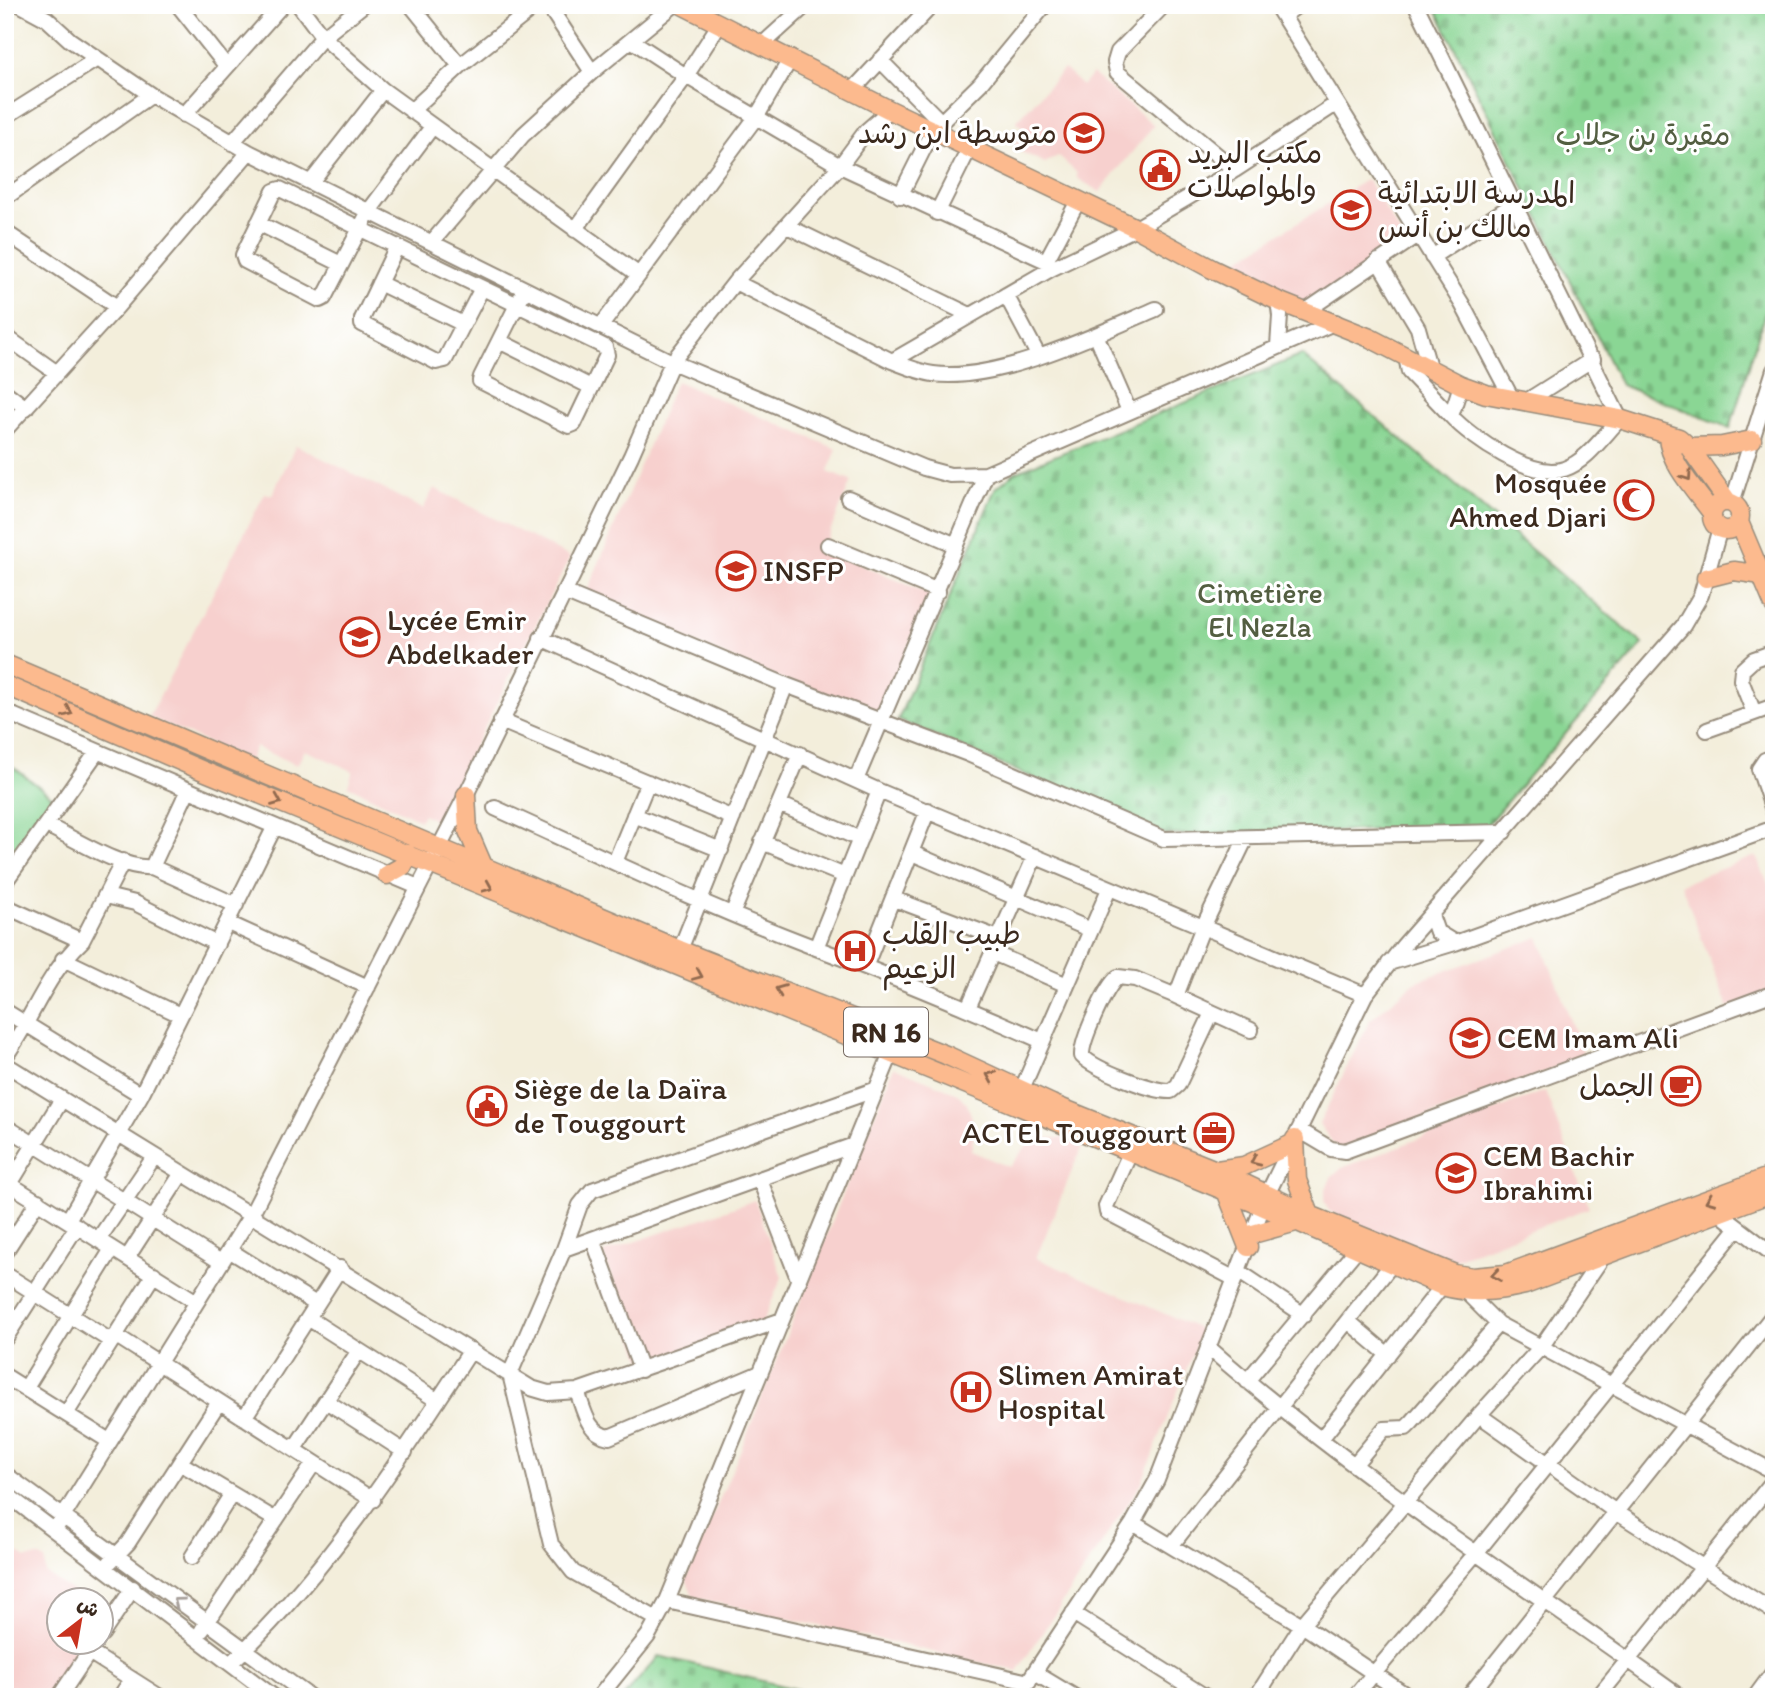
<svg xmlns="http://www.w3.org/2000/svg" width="1779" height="1702" font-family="Itim,'Playpen Sans Arabic',sans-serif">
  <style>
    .built { fill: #f7d0ce }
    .cemetery { fill: url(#cemetery-stones); stroke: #628059; stroke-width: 2 }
    .pitch { fill: #8ad694; stroke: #628059; stroke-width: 2 }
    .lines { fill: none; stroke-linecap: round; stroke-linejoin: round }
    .minor-casing { stroke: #978c7c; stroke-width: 18 }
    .major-casing { stroke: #978c7c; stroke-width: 21 }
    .minor { stroke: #fff; stroke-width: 14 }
    .major { stroke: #fcba8e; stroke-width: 18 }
    .oneway { stroke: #926b50 }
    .oneway2 { stroke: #a79f9a }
    .labels { text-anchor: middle; stroke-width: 6; stroke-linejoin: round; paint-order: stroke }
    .shield { fill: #fff; stroke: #766a62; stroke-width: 2 }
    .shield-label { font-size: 28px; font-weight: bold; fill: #3b2a1e }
    .poi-label { font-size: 30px; fill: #3b2a1e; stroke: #fff; text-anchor: start }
    .park-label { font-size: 30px; fill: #535e41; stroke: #fff }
  </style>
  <defs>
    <pattern id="cemetery-stones" width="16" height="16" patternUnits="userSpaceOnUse" patternTransform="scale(1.75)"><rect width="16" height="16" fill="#8ad694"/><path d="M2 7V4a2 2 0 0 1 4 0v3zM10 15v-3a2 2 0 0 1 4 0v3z" fill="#78b87f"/></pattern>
  </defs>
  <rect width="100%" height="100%" fill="#fff"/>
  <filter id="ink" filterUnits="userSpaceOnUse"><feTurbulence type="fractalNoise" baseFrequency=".0143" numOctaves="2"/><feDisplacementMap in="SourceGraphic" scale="14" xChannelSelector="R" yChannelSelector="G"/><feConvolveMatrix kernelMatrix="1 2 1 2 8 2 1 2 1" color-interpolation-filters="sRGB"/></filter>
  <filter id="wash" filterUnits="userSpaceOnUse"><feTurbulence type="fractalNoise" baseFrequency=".00686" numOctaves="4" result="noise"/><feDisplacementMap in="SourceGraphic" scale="28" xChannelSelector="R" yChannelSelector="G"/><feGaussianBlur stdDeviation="1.57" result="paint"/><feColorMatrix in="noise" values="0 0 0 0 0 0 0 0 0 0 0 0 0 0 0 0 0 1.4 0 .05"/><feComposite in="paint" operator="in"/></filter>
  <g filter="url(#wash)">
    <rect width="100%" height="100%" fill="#f3eedb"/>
    <!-- built -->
    <path class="built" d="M1064,69l18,17 10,-12 62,51 -54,67 -23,-14 -1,-6 -18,-16 -13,7 -32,-15 12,-19 -9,-7z
      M1367,179l38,62 -96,63 -15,-3 -64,-36z
      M676,381l161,68 -9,23 23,9 -28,68 107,45 -53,126 -292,-124z
      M296,445l127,64 11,-21 136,69 -133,264 -14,-7 -3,6 -72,-34 5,-15 -48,-21 -8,15 -42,-18 -6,14 -100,-44 116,-224 7,2z
      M1756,856l18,41v93l-46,18 -47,-124z
      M1539,937l46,120 -247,93 -19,-26 51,-104 45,-38z
      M894,1067l63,26 10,11 5,14 2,16 -3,17 38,16 19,-23 17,-6h18l20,6 -47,114 166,72 -61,154 -124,187 -324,-74 -7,-18 53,-125z
      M1545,1091l44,117 -147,56 -113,-53 -5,-10 2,-12 5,-11 11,-10z
      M755,1200l27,77 -20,47 -118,41 -41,-112z
      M5,1545l21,13 14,-1 5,3v13l41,27h-26v42l30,1 -34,54h-51z"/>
    <!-- cemetery -->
    <path class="cemetery" d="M1434,5h340v278l-44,145 -109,-43z
      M1302,355l341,289 -158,183 -318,8 -269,-115 97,-231 20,-17z
      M659,1656l169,41h-205z"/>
    <!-- pitch -->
    <path class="pitch" d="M5,761l53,40 -53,69z"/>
  </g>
  <g filter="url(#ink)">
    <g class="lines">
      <!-- minor casing -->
      <g class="minor-casing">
        <path id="minor" d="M21,5l26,14 23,21 81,55 98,57 423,210 252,106 26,7 36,-1 350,-152
          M178,5l49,62
          M299,5l24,32 60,53 256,185
          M411,5l49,61
          M548,5l44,67
          M1164,5l-46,47 -3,10 2,10 118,98
          M1276,5l186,299 50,95
          M1416,5l204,414c-15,15 -34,43 -56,50 -31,11 -93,-31 -113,-53l10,-31
          M5,6l1,-1
          M1283,16l15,-11
          M631,40l55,36 154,90 206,95 5,8
          M763,44l43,-39
          M880,60l61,62
          M852,91l80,-86
          M411,111l49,-45 77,-61
          M184,115l98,-110
          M5,117l92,-58
          M432,127l-63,84 -45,87 -4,2 -75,-39 -2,-6 31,-64 6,-2c108,54 217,106 325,158l2,8 -33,69 -5,2 -89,-45 1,-4 44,-88
          M232,143l91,-106 40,-32
          M311,182l72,-92
          M900,196l33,-66 47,-46 65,-79
          M5,198l146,-103
          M937,213l33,-66
          M258,223l83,41
          M787,226l183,89
          M575,230l111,-154 34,-53
          M5,232l112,75
          M432,242l91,-107 69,-63 82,-67
          M397,246l-35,73v5l74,38 9,-2 37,-72
          M1432,257l83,-54
          M1046,261l32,-60
          M1378,261l40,67 11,39
          M735,282l157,79 159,-92 85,-41 99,-58 101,-66
          M379,283l84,41
          M1006,295l32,60
          M1306,311l112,-76
          M601,326l156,-210 34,-58
          M1096,335l33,76
          M5,336l52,37
          M499,341l92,46
          M1278,346l2,-30 -2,-15
          M1406,356l3,16 42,44
          M892,361c13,5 27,11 41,13 63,9 165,-40 223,-65
          M5,392l21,16
          M1525,402l68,-43
          M5,430l112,-123 132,-155
          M848,498l108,47
          M1732,503l42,-133
          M828,545l110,46
          M564,592l222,93 -106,265
          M541,638l338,153 486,204
          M786,685l182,69 196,85 340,-7
          M5,712l413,175
          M1754,713l-13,-33 1,-10 12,-11 20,-7
          M501,721l232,97
          M1707,730l67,-24
          M1774,757l-9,3 -6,9 15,44
          M856,780l130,-306
          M779,804l81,35
          M495,808c106,48 212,99 321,140 77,29 151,60 226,93
          M634,815l87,35
          M48,826c25,12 77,45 104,41l84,38
          M1246,838l-44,91 -26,67 75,34
          M762,842l83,34
          M912,853l179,77
          M615,862l33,-80
          M152,867l35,-75
          M5,882l92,-130
          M106,896l29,7 82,41
          M894,899l104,39
          M5,906l77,35c-37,35 -48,75 -77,116
          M733,912l67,-158
          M1431,915l6,17 18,11
          M228,923l140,64
          M82,941l41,-80
          M816,948l63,-157
          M993,953l74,32
          M63,959l117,56
          M1389,963l66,-20 319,-115
          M866,965l62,-155
          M1176,996l-41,-17 -17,-2c-12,9 -37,64 -36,79 12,13 71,36 89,35l7,-6 34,-72
          M968,1008l67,-152
          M5,1011l136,84 133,-267
          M5,1064l526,324 17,5 29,-2 205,-71
          M1022,1089l87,-200
          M5,1126l216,136
          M1299,1130l32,19 14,2 429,-158
          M1130,1153l-24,53 1,6 128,67
          M760,1180l39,101
          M5,1181l190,120
          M10,1184l52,-85
          M1719,1213l55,42
          M68,1220l73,-125
          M593,1239l48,131
          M98,1240l56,-83
          M564,1249l16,-44 12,-15 285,-101
          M229,1250l87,54
          M5,1252l33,-51
          M127,1258l55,-85
          M1238,1271l66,44
          M5,1274l106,67
          M1466,1292l32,32 276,148
          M308,1318l130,83
          M1348,1321l40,34
          M115,1335l258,165
          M5,1339l72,-113
          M1208,1347c148,130 313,235 472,350
          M5,1376l104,65
          M1247,1381l110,-132
          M26,1388l86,-139
          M577,1391c7,19 10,42 32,46l151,-64
          M326,1401l79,51
          M66,1414l88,-140
          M1479,1415l137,97 158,100
          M244,1418l96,-150
          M1321,1439l121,-153
          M294,1449l64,-97
          M180,1463l96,57
          M1355,1464l29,-35 22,-1 6,-6 86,-98
          M5,1474l305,223
          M5,1493l269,204
          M1133,1523l169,102 107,72
          M56,1528l195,-313 215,-420 165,-339 41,-94 63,-80 105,-116 26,-35 24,-21
          M1171,1546l221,-282
          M192,1557l39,-62
          M110,1562l18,-19 91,-141
          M667,1601l362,81
          M1073,1613l133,84
          M657,1619l-84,-47 -22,-28 -41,-170 54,-125 290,-104
          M202,1630l112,-167
          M102,1634l31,-46
          M89,1652l71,45
          M231,1663c97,-92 168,-202 240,-313
          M1035,1673l40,24
          M59,1697l37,-55
          M120,1697l12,-18
          M599,1697l49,-61 19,-35 228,-557
          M1018,1697l115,-174 24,-43 111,-287 97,-198 38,-49 280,-320 18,-31 19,-67
          M1256,1697l46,-72 177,-210 63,-69 62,-91
          M1354,1697l122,-144 260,-323
          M1468,1697l306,-383
          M1598,1697l176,-217
          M1755,1697l19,-26
          M1769,1697l5,-7"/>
      </g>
      <!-- major casing -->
      <g class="major-casing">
        <path id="major" d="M682,5l208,105 246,118 76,41 66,32 92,37 91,47 25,9 134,25 59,19 10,9 39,55
          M1668,437c1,26 29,55 44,76
          M1689,447l33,-1 30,-6
          M1712 516a14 14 0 1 1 28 0a14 14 0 1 1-28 0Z
          M1739,522l35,83
          M1706,578l28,-7 28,4
          M5,664l675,286 266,105 106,49 164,66 94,45 145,59 18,3 33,-3 268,-99
          M5,685l196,85 1061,436 180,80c30,8 53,6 83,-1l249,-93
          M466,795l2,36 16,37
          M387,875l16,-9 5,-12
          M1295,1139l2,41 13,35
          M1217,1170l27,-4 48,-22
          M1226,1191l22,56
          M1253,1234l43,-12"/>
      </g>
      <!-- minor -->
      <use href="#minor" class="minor"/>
      <!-- major -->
      <use href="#major" class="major"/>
    </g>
    <!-- one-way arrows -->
    <defs><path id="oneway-chevron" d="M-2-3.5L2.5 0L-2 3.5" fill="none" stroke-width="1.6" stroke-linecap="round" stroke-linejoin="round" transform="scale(1.75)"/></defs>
    <g class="oneway">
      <use href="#oneway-chevron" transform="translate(1687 476) rotate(56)"/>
      <use href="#oneway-chevron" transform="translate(68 712) rotate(23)"/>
      <use href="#oneway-chevron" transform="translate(277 801) rotate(22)"/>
      <use href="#oneway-chevron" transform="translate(488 887) rotate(23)"/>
      <use href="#oneway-chevron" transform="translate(698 975) rotate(23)"/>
      <use href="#oneway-chevron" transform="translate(780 990) rotate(-158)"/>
      <use href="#oneway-chevron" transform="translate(991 1076) rotate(-156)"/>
      <use href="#oneway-chevron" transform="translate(1255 1161) rotate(155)"/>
      <use href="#oneway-chevron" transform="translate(1710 1200) rotate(159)"/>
      <use href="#oneway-chevron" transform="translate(1496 1275) rotate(172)"/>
    </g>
    <use class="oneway2" href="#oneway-chevron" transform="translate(178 1602) rotate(-143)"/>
  </g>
  <!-- icons -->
  <defs>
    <g id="school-ring" transform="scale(2.0125)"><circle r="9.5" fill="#fff" stroke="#c8321e" stroke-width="1.5"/><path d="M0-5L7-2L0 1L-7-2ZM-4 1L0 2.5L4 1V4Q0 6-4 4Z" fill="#c8321e"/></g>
    <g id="civic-ring" transform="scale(2.0125)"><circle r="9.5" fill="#fff" stroke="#c8321e" stroke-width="1.5"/><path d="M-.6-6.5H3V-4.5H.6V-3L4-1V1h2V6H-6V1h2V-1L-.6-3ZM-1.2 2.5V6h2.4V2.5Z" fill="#c8321e"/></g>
    <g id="mosque-ring" transform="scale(2.0125)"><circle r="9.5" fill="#fff" stroke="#c8321e" stroke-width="1.5"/><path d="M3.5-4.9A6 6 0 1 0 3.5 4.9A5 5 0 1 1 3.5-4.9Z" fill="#c8321e"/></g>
    <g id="university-ring" transform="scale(2.0125)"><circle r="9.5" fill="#fff" stroke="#c8321e" stroke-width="1.5"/><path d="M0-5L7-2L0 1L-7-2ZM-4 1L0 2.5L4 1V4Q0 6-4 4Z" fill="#c8321e"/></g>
    <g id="hospital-ring" transform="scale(2.0125)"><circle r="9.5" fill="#fff" stroke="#c8321e" stroke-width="1.5"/><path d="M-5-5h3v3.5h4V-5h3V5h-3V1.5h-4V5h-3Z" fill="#c8321e"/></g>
    <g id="cafe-ring" transform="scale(2.0125)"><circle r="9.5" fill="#fff" stroke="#c8321e" stroke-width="1.5"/><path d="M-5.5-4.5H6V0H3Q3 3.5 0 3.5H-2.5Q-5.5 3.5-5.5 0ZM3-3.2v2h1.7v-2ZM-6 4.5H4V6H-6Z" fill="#c8321e"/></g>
    <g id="office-ring" transform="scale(2.0125)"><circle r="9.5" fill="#fff" stroke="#c8321e" stroke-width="1.5"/><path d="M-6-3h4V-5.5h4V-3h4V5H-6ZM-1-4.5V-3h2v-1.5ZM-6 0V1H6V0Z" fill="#c8321e"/></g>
  </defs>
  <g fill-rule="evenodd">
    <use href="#school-ring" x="1084" y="133"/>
    <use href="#civic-ring" x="1160" y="170"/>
    <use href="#school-ring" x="1351" y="210"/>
    <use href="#mosque-ring" x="1634" y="500"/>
    <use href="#university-ring" x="736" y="571"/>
    <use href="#school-ring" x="360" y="637"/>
    <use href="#hospital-ring" x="855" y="951"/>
    <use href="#school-ring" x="1470" y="1038"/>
    <use href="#cafe-ring" x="1681" y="1086"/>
    <use href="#civic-ring" x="487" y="1106"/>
    <use href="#office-ring" x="1214" y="1133"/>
    <use href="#school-ring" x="1456" y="1173"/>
    <use href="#hospital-ring" x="971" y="1392"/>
  </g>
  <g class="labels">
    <!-- shield labels -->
    <rect class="shield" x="844" y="1007.5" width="84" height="49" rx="5"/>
    <g class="shield-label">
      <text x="886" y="1042">RN 16</text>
    </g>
    <!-- poi labels -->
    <g class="poi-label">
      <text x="1057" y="143" text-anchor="end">متوسطة ابن رشد</text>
      <text x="1187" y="163">مكتب البريد<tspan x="1187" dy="34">والمواصلات</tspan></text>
      <text x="1378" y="203">المدرسة الابتدائية<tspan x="1378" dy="34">مالك بن أنس</tspan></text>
      <text x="1607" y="493" text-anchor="end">Mosquée<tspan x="1607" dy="34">Ahmed Djari</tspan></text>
      <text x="763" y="581">INSFP</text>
      <text x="387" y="630">Lycée Emir<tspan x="387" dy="34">Abdelkader</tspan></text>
      <text x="882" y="944">طبيب القلب<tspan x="882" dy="34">الزعيم</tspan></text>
      <text x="1497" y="1048">CEM Imam Ali</text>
      <text x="1654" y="1096" text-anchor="end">الجمل</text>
      <text x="514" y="1099">Siège de la Daïra<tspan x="514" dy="34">de Touggourt</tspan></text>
      <text x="1187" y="1143" text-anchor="end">ACTEL Touggourt</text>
      <text x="1483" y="1166">CEM Bachir<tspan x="1483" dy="34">Ibrahimi</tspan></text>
      <text x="998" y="1385">Slimen Amirat<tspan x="998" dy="34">Hospital</tspan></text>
    </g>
    <!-- park labels -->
    <g class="park-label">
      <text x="1643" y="145">مقبرة بن جلاب</text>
      <text x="1260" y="603">Cimetière<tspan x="1260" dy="34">El Nezla</tspan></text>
    </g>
  </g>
  <!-- margin -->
  <rect width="1779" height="1702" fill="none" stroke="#fff" stroke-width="28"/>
  <!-- north arrow -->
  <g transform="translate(80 1621) rotate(31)"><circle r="33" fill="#ffffff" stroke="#b1aaa5" stroke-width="2"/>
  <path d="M0-5L12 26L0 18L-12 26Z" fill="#c8321e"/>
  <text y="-10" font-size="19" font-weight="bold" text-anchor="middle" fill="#3b2a1e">ش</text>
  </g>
</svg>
